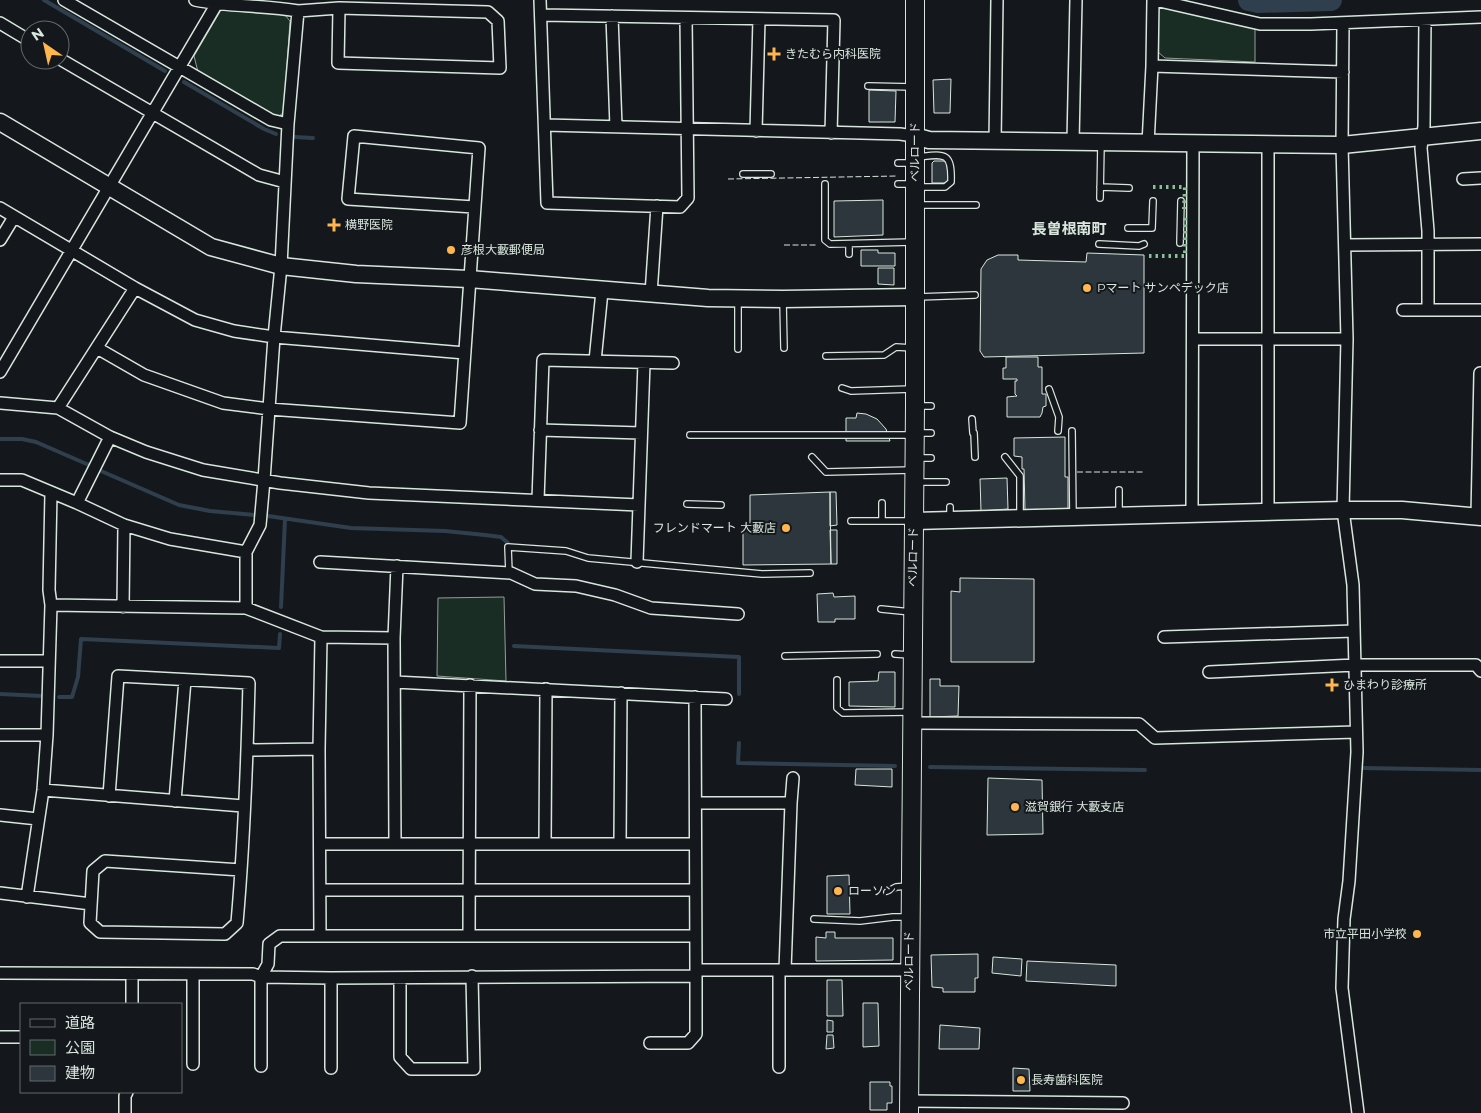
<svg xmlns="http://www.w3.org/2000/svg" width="1481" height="1113" font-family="Montserrat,'Noto Sans JP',sans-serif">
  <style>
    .green { fill: #1a2d24; stroke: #939e99 }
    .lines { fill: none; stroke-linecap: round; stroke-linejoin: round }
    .stream { stroke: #2f3f4d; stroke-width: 4 }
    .river { stroke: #2f3f4d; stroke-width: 22 }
    .building { fill: #2c363c; stroke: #d8e6dc }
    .lane-casing { stroke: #d8e6dc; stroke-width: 8 }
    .street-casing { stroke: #d8e6dc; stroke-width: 14 }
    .secondary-casing { stroke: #d8e6dc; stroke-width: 19 }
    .primary-casing { stroke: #d8e6dc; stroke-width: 20 }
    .lane { stroke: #14181c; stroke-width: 5.5 }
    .street { stroke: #14181c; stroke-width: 11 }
    .secondary { stroke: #14181c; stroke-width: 16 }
    .primary { stroke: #14181c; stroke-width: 18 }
    .hedge { stroke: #8ac095; stroke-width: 4; stroke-dasharray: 2.5 4; stroke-linecap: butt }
    .fence { stroke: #d8e6dc; stroke-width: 1; stroke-dasharray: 6 2.5; stroke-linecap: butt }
    .poi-dot { fill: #ffb74d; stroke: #14181c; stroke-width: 2 }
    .labels { text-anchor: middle; stroke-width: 4; stroke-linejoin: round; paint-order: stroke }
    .poi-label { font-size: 12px; fill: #d8e6dc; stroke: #14181c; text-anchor: start }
    .street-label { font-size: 12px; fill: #d8e6dc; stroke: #14181c }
    .quarter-label { font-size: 15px; font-weight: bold; fill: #d8e6dc; stroke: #14181c }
  </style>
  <rect width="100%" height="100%" fill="#14181c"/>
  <!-- green -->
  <path class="green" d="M1162,7l93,18v37l-90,-4 -7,-6v-43z
    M221,10l64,5 5,6 -6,91 -6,5 -80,-45 -4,-16z
    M504,597l2,84 -69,-5 1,-78z"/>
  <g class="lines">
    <!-- stream -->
    <path class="stream" d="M44,0l121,71
      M184,82l80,47 12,5
      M295,137l18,1
      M0,439h22l14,3 53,23
      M101,471l78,34 31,6 45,4
      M268,516l83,12 94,3 40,4 16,2 7,6
      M281,607l4,-88
      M514,646l225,11v37
      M0,694l42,2
      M59,697h13l6,-20 3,-38 198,9 1,-14
      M739,743l-1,20 157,3
      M930,767l215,3
      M1362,768l119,2"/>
    <!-- river -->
    <path class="river" d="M1249,0l9,2 73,-2"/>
  </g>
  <!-- building -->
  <path class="building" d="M951,79l-1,34h-16l-1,-33z
    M869,90l27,1 -1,31h-26z
    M934,161h13l2,20 -3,2h-14v-20z
    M883,200v35l-49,2v-36z
    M861,250h17v3h17v13h-34z
    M1087,253l57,2v98l-160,4 -4,-6 1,-82 6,-9 11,-5h20v5l68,2z
    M878,268h16v17l-16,-1z
    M1006,357h32v10h4v27h4v12l-3,1 -1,6 -2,4h-33v-20l10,-1 -2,-2v-13h2v-2h-14v-11h3z
    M857,413l9,1 11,5 9,10 4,12h-44v-23h10z
    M1065,437v40h3v32l-43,1 -1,-41h-2v-12l-8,-1v-18z
    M1007,478l1,31 -27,2 -1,-32z
    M830,492l1,72 -88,1v-40h7v-30z
    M830,492h6l1,33 -7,1z
    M830,530h7v34h-6z
    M960,578l74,1v83h-83v-71l9,1z
    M833,593l1,4 21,-1v23h-20v3h-17l-1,-28z
    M879,672h16v35l-46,-1v-24l29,-1z
    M930,679h10v7h19l-1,30 -28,1z
    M856,769h36v18l-37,-2z
    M988,778l54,2 1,54 -56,1z
    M849,875l1,39h-23v-38z
    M826,932h9v6h58v22l-77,1v-24l10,1z
    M978,954v24h-3v14h-32v-4l-11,-1 -1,-32z
    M993,957l29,2 -1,17 -29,-3z
    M1027,961l89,4v21l-90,-5z
    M827,980h15l1,36h-16z
    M863,1003h15l1,43 -16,1z
    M827,1020l6,1v11h-6z
    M940,1025l40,3 -1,21h-40z
    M827,1035h6l1,13 -8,1z
    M1013,1068l16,1 1,22h-17z
    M870,1082h20v4h2v17h-5v7h-17z"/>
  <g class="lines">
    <!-- lane casing -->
    <g class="lane-casing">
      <path id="lane" d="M868,86l46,1
        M917,157c27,-3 35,-6 34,25l-6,5h-28
        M898,163h15
        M743,174h28
        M825,184v56l5,4 83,-2
        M898,184h15
        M1100,187l29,1
        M1100,198l1,-55
        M918,205h58
        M1128,228h24l1,-27
        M1180,243l1,-42
        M1099,244l40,2 5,-2
        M849,254v-10
        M917,297l58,-2
        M738,300v49
        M783,301l1,47
        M826,356l58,-1 12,-8 17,1
        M842,388l9,3 61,-2
        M1049,389l10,28 -1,14
        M918,406h13
        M972,419l1,14
        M1072,431l1,85
        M916,433h15
        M974,433l1,24
        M690,435h223
        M812,457l14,15 87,-2
        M1005,457l15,19v41
        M916,458h15
        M916,482h30
        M1119,490v24
        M882,503v18
        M687,504l34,1
        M950,518v-11
        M851,521h61
        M509,573l-1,-26 58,4 22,7 174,16 48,-1
        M881,609l30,3
        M895,654l15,1
        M785,656l92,-2
        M837,680v28l6,5 67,-1
        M887,892l9,-5 12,-1
        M814,919l46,2 33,-4h16"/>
    </g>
    <!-- street casing -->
    <g class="street-casing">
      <path id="street" d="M64,0l207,120 17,4
        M195,0c34,7 69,5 103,11l-10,113 -7,142 -7,71 -10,143 -4,45 -14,27v56
        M540,0l7,203 133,4 8,-9 -2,-180
        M1155,0l105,24h51l170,-7
        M298,11l41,-3 149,4 10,9 2,47 -162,-5 1,-55
        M541,15l293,5 -3,113
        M612,16l4,111
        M1425,20l-1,106 -3,22 7,83v79h53
        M0,23l30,18
        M1343,23l-1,122 5,194 -4,171 10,75 4,167 -8,129 -5,38 -2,69 16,125
        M60,59l199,116 26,7
        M1152,66l191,6
        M545,125l355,9 14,2
        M756,131l3,-112
        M995,142l2,-142
        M1073,142l3,-142
        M1148,144l4,-78 1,-66
        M1268,145v367
        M1463,179l18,-1
        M0,208l135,80 60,32 39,11 40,6 191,16
        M0,240l14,-23
        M1345,245l136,-1
        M651,294l6,-88
        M1403,310h25
        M1193,339h154
        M97,348l47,27 79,28 46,6 191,14 19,-275 -125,-12 -6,63 126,8
        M595,361l7,-70
        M0,372l219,-372
        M0,403l58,5 52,29 36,15 57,18 77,13 89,10 270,12
        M58,408l77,-120
        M540,430l101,3
        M0,480h22l55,23 47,22 46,14 76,13
        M538,500l5,-140 130,3
        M77,503l33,-66
        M1192,514l1,-370
        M1477,516l3,-143
        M320,562l191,11 24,11 41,2 39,9 36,13 87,6
        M637,562l7,-199
        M51,605l195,3 75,29 73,1
        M123,607l1,-82
        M1164,637l190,-6
        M0,661h49
        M1209,672l146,-7h121l5,6
        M395,682l331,17
        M695,697l1,273h213
        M912,723l227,1 16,14 201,-6
        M0,735h47
        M247,750l72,-1
        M43,790l200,16
        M109,796l9,-120 131,7c-2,80 -5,160 -12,240l-12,11 -125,-2 -10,-9 3,-52 12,-10 136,9
        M175,801l10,-121
        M696,803h95l-6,167
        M791,803l2,-25
        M0,815l38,4
        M320,844h375
        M395,844l-1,-206 3,-72
        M545,844l1,-155
        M620,844l1,-151
        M320,890h375
        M0,893l91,11
        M27,897l16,-107 4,-55 4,-130 -2,-15 2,-97
        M320,935l-1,-186 2,-112
        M469,936l1,-251
        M779,970v97
        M0,973l253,1 8,3 70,1 365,-2
        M400,978v79l11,12h63l-2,-93
        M132,1004v-30
        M0,1037h21
        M650,1043h38l8,-9v-64
        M193,1064v-90
        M261,1066v-89l7,-13 1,-20 11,-8h415
        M331,1068v-90
        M909,1101l214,2
        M125,1113v-17l2,-4"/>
    </g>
    <!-- secondary casing -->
    <g class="secondary-casing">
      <path id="secondary" d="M0,122l211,125 70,19 75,8 113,5 239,19 75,1 132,-2
        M914,136l15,4 413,5 139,-14
        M914,521l429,-11h59l79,7"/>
    </g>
    <!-- primary casing -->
    <g class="primary-casing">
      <path id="primary" d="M909,1113l6,-707v-406"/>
    </g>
    <!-- lane -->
    <use href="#lane" class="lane"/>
    <!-- street -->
    <use href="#street" class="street"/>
    <!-- secondary -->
    <use href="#secondary" class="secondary"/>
    <!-- primary -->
    <use href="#primary" class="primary"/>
    <!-- hedge -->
    <path class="hedge" d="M1153,187h32l-1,22
      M1149,256h36v-41"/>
    <!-- fence -->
    <path class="fence" d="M728,179l170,-3
      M784,245h34
      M1077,472h68"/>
  </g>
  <!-- markers -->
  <g class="poi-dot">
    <path d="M771.5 46.5h5v5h5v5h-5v5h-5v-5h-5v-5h5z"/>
    <path d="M331.5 217.5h5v5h5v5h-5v5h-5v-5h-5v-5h5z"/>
    <circle cx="451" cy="250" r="5"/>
    <circle cx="1087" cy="288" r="5"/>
    <circle cx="786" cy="528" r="5"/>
    <path d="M1329.5 677.5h5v5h5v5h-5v5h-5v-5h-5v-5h5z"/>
    <circle cx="1015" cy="807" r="5"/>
    <circle cx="838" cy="891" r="5"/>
    <circle cx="1417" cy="934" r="5"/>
    <circle cx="1021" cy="1080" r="5"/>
  </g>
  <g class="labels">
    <!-- poi labels -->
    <g class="poi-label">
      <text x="785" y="58">きたむら内科医院</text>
      <text x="345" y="229">横野医院</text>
      <text x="461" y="254">彦根大藪郵便局</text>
      <text x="1097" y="292">Pマート サンペデック店</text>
      <text x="776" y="532" text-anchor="end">フレンドマート 大藪店</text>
      <text x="1343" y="689">ひまわり診療所</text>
      <text x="1025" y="811">滋賀銀行 大藪支店</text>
      <text x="848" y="895">ローソン</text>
      <text x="1407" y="938" text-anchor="end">市立平田小学校</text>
      <text x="1031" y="1084">長寿歯科医院</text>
    </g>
    <!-- street labels -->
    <g class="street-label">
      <text transform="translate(915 152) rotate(-90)" y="4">ベルロード</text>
      <text transform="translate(913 557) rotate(-89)" y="4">ベルロード</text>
      <text transform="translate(909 961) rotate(-90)" y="4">ベルロード</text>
    </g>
    <!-- quarter labels -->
    <g class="quarter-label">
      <text x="1069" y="234">長曽根南町</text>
    </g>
  </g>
  <!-- legend -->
  <rect x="20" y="1003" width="162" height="90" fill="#14181c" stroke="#626a69"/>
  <rect x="30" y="1019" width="25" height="8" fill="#14181c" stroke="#626a69"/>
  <text x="65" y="1028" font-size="15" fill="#d8e6dc">道路</text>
  <rect x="30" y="1040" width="25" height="15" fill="#1a2d24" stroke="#626a69"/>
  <text x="65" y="1053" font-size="15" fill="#d8e6dc">公園</text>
  <rect x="30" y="1066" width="25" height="15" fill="#2c363c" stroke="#626a69"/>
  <text x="65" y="1078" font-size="15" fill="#d8e6dc">建物</text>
  <!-- north arrow -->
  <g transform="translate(45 45) rotate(326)"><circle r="24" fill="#14181c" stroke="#626a69"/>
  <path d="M0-4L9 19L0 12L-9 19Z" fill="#ffb74d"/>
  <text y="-8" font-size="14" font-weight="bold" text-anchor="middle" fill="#d8e6dc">N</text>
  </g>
</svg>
